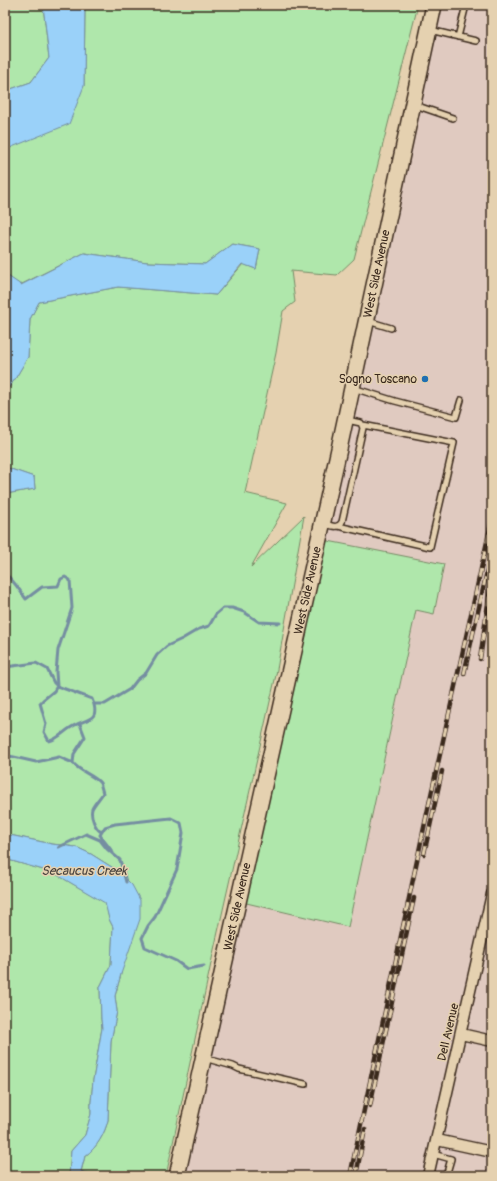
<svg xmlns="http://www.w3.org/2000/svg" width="497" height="1181" font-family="Pangolin,sans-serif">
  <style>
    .built { fill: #e0cac0 }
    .green { fill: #afe7ab; stroke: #758864 }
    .water { fill: #9ad1f9; stroke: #748ea1 }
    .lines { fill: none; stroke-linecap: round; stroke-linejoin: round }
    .stream { stroke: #748ea1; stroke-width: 3 }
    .lane-casing { stroke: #3b2a1e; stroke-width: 8 }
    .street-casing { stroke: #3b2a1e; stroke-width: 13 }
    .secondary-casing { stroke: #3b2a1e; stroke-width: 18 }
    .lane { stroke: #e5d1b0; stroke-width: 5 }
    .street { stroke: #e5d1b0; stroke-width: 10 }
    .secondary { stroke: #e5d1b0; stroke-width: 15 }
    .rail-casing { stroke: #3b2a1e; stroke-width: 4.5 }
    .rail { stroke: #e5d1b0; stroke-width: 3; stroke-dasharray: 9; stroke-linecap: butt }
    .poi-dot { fill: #1f6fb2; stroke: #e5d1b0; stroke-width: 1.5 }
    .labels { text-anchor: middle; stroke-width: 3; stroke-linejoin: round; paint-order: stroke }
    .street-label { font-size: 12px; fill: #3b2a1e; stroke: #e5d1b0 }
    .poi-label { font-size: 12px; fill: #3b2a1e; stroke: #e5d1b0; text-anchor: end }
    .water-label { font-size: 13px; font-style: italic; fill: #49433f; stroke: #e5d1b0 }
  </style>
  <rect width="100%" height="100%" fill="#e5d1b0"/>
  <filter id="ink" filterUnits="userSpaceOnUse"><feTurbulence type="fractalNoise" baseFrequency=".025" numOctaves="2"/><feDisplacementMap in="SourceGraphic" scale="8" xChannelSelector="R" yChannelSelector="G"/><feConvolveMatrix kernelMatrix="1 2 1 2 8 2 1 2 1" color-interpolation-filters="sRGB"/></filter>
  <g filter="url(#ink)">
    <!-- built -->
    <path class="built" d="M437,5h55v1171h-314l60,-275 110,25 68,-317 18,5 10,-50 -126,-25z"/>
    <!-- green -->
    <path class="green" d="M5,5h38l6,53 -18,24 -26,9z
      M85,5h333l-64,254 -17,16 -46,-4 4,31 -12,9 -7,42 -31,140 42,10 -36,64 53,-51 -28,159 -63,279 -47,222h-71l-14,-4 4,-16c12,-8 20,-23 23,-36l3,-79 6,-30 -2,-15 6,-22 11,-89 -14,-14 -27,-17 -15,-7 -24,-3 -47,-10v-340l30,-5 -1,-12 -29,-10v-74l10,-14 13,-22 2,-38 9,-17 79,-15 98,8 27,-31 13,5 4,-20 -28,-5 -27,20 -58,-2 -63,-9 -64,32 -15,-11v-123l7,-4 72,-61z
      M318,539l126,25 -10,50 -18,-4 -68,317 -110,-26z
      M5,859l49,14 52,30 3,16 4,8 -2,38 -11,22 1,32 1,9 -9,52 -2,22v12l-6,21 -14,16 -2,25h-64z"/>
    <!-- water -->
    <path class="water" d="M43,5h42l-1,81 -15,38 -57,23 -7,4v-60l26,-9 18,-24z
      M232,244l28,5 -4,20 -14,-5 -26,31 -98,-8 -79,15 -9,17 -2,38 -13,22 -10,14v-119l16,11 63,-32 63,9 58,2z
      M5,467l29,10 1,12 -30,5z
      M5,834l47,10 24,3 15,7 27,17 14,14 8,15v19l-19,55 -6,22 2,15 -6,30 -3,79c-3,13 -11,28 -23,36l-4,15 13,5h-25l2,-25 14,-16 6,-21v-12l2,-22 9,-52 -1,-9 -1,-32 11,-22 2,-38 -4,-8 -4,-16 -51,-30 -49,-14z"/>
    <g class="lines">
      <!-- stream -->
      <path class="stream" d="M5,574c9,6 14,16 21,25l16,-12 16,-1 3,-7 4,-2 5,3 2,28 -14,42 -2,22 1,14 -3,5 -11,9 -3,3 6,21 -2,8 5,9c9,-2 13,-8 21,-13 14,-10 32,-5 22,-29l-35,-13 -3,-3 -7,-14 -11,-6 -31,4
        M94,704h11l25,-15 7,-9 9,-7 11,-18 10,-9 15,-7 17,-10 10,-3 7,-12 7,-6h9l12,4 15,10 21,1
        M5,755l31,7 23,-5 14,6 1,-9 11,-17 -5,-13
        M73,763c7,9 21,12 27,20 1,2 2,7 3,10 -3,5 -9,11 -11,16 -2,7 3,19 9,23
        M59,847l27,-13 14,6 7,9 13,11 6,22
        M113,853c-4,-7 -9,-11 -13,-18l5,-8 10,-3 56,-6 10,5 2,10 -6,36 -22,48 -7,9 -6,12 3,9 31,14 11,8 17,-3"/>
      <!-- lane casing -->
      <g class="lane-casing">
        <path id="lane" d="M430,30l46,11
          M458,37l8,-32
          M415,105l38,13
          M368,321l23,7
          M353,388l42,13 61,16 5,-17
          M325,524c7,2 13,5 17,-2l21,-94 -2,-5 -14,-3
          M338,526l92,21 24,-104 -91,-18
          M204,1058l29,8 6,3 66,15
          M433,1154l18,5 -5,17"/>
      </g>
      <!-- street casing -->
      <g class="street-casing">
        <path id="street" d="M461,1034l31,7
          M437,1140l55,12
          M428,1176l64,-282"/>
      </g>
      <!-- secondary casing -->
      <g class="secondary-casing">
        <g id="secondary">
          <path id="s1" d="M177,1176l162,-727 95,-444"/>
        </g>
      </g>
      <!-- lane -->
      <use href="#lane" class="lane"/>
      <!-- street -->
      <use href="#street" class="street"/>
      <!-- secondary -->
      <use href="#secondary" class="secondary"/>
      <!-- rail casing -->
      <g class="rail-casing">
        <path id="rail" d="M480,659l11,-76
          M464,674l28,-125
          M424,854l18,-83
          M370,1106l44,-208
          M350,1176l79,-372 63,-285
          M356,1176l9,-47"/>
      </g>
      <!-- rail -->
      <use href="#rail" class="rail"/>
    </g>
  </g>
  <!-- markers -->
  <circle class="poi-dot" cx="425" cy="379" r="4"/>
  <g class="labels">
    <!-- street labels -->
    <g class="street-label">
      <text dy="4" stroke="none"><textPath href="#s1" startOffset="924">West Side Avenue</textPath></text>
      <text dy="4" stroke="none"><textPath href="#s1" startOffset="600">West Side Avenue</textPath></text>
      <text dy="4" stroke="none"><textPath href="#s1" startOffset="276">West Side Avenue</textPath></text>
      <text transform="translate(448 1032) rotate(-77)" y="4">Dell Avenue</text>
    </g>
    <!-- poi labels -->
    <g class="poi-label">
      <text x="417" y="383">Sogno Toscano</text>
    </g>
    <!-- water labels -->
    <g class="water-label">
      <text x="84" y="875">Secaucus Creek</text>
    </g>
  </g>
  <!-- margin -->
  <rect width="497" height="1181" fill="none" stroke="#e5d1b0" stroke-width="20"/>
  <rect x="10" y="10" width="477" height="1161" fill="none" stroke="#3b2a1e" stroke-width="1.5" filter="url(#ink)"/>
</svg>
